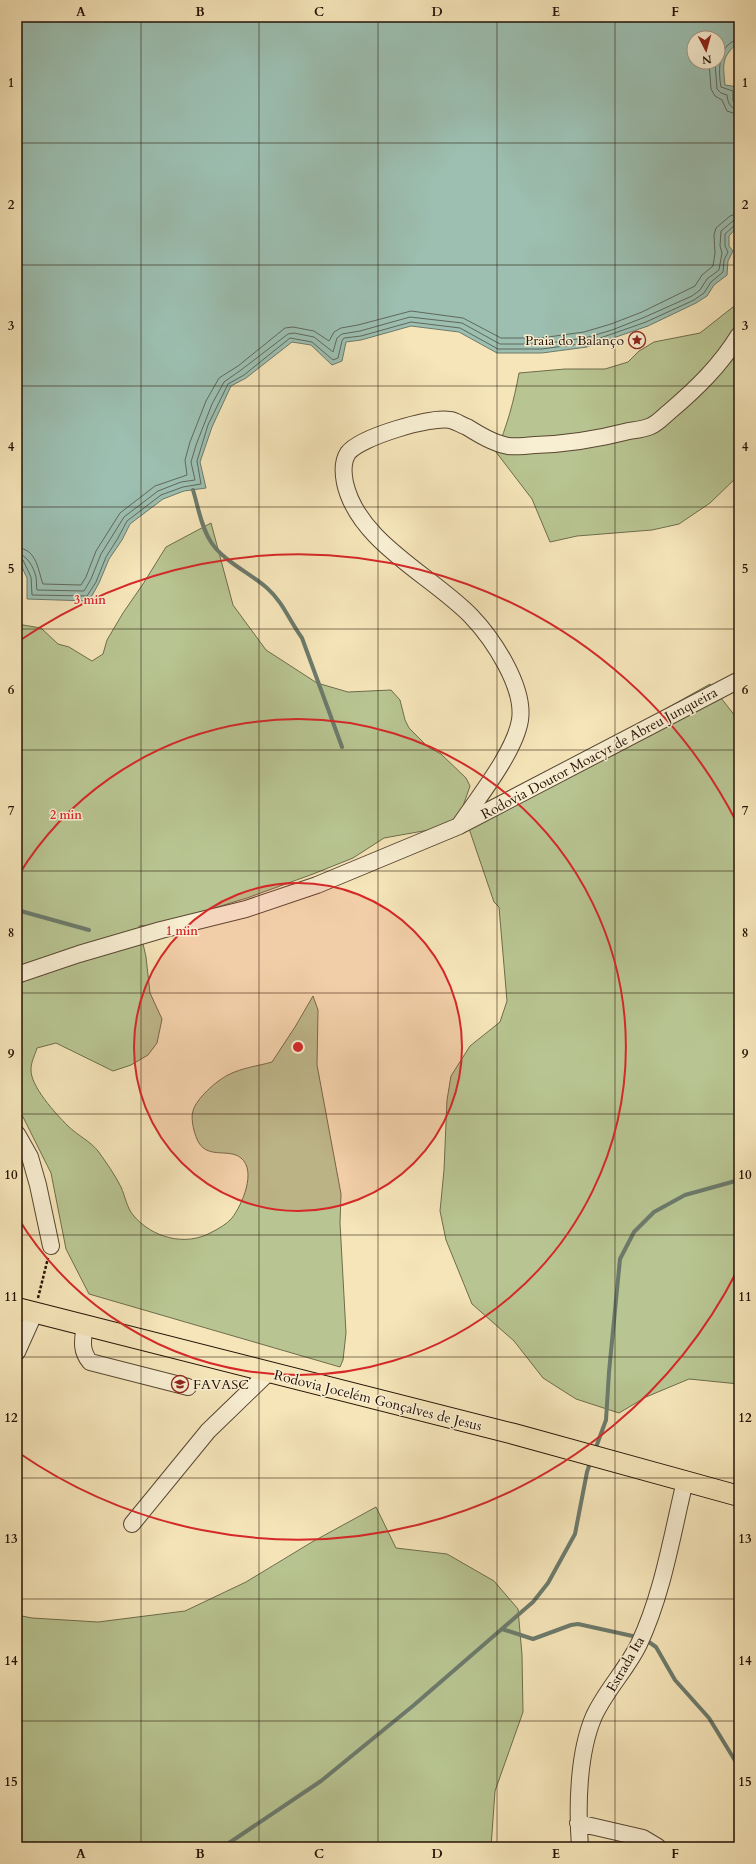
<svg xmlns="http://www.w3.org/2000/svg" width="756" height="1864" font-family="Cardo,serif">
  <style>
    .green { fill: #b8c592; stroke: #6e6c4c }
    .water { fill: #9cbfb1; stroke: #6c7a6c; fill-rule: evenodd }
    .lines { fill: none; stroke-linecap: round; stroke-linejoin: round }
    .shore { stroke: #60685b; stroke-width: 1 }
    .stream { stroke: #6c7a6c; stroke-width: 4 }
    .minor-casing { stroke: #594732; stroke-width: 18 }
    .major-casing { stroke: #251205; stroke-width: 22 }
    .path { stroke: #251205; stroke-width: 2.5; stroke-dasharray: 3 2; stroke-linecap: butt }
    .minor { stroke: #f8eed2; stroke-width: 16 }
    .major { stroke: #f5e5b9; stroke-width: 20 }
    .grid { fill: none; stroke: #251205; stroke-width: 1; stroke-opacity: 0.55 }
    .ring { fill: none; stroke: #d62828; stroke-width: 2 }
    .labels { text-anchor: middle; stroke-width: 3; stroke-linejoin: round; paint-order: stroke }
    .poi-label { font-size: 14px; fill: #251205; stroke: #f8eed2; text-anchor: end }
    .street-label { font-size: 14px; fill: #251205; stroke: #f8eed2 }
    .centre { fill: #d62828; stroke: #f8eed2; stroke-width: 2 }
    .ring-label { font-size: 12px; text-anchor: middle; font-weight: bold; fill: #d62828; stroke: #f8eed2; stroke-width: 3; stroke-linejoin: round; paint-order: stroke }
    .neatline { fill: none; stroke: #251205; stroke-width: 1.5 }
    .grid-label { font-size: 13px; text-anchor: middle; font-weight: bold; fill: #251205 }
  </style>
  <rect width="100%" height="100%" fill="#f5e5b9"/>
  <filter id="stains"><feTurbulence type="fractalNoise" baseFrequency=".005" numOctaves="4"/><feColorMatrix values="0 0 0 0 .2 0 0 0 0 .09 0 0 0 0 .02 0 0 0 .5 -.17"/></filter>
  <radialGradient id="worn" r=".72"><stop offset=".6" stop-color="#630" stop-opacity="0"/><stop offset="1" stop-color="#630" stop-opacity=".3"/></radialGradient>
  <!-- green -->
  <path class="green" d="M739,306v169l-29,28 -31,21 -27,6 -75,6 -27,6 -18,-43 -36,-47c11,-26 18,-51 23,-79l46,-4h40l23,-7 11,-11 15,-9 46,-9 33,-26z
    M211,523l22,82 33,45 51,33 31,9 43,-2 9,10 5,20 4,8 19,19 13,7 25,24 4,8 -8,23 -10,12 -12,7 -56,10 -31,20 -40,16 -66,24 -85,26 -23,2 7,31 4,36 12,26 -5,24 -9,12 -17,10 -18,6 -57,-28 -19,5c-2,7 -6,14 -6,21 -1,17 25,45 37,57 9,9 22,15 30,25 8,11 17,24 23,36 4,9 6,21 12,28 19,23 53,32 79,17 6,-3 15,-8 20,-14 10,-13 25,-47 9,-60 -12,-10 -32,1 -42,-15 -4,-6 -9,-24 -6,-32 3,-12 23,-30 35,-36 13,-7 30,-9 44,-13l23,-35 18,-31 5,14 -1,55 24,129 -1,29 6,110 -3,27 -3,7 -251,-73 -23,-45 -15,-76 -34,-68v-481l24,4 17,16 11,3 23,14 11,-7 4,-14 16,-27 20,-29 23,-37z
    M710,684l29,37v663l-50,-5 -43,18 -27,16 -43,-14 -33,-21 -29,-37 -42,-37 -26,-64 -6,-29 4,-41 3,-70 4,-24 19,-30 30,-24 7,-21 -8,-94 -5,-5 -30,-88 137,-69z
    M376,1507l20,41 51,6 47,27 24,28 4,46 1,57 -28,79 -4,56h-474v-232l15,3 66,4 87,-11 61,-29 66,-40z"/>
  <!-- water -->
  <path class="water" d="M17,17h722v25c-18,15 -16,21 -14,43l13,2 -1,12 2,3v123l-10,11v10l4,5 -5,10 -1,14 -13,10 -7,11 -11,7 -48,23 -61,21 -45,6h-45l-38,-21 -48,-6 -50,14 -15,2 -4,19 -10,4 -21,-20 -19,-3 -46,36 -15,8 -19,41 -12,35 6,26 -22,3 -21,8 -33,25 -8,16 -13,19 -10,24 -10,18 -62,-2v-21l-7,-15h-3zM694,38h24v24h-24z"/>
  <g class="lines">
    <!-- shore -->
    <path class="shore" d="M739,40c-21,2 -21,31 -18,47l12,4v10l6,3
      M709,62l2,27 4,7 7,4 5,11 12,4
      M715,62l2,27 4,4 6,2c1,8 3,14 12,14
      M17,548c20,0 21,23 26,36l38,1 5,-8 10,-26 24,-38 35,-27 32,-11 -2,-15 5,-18 16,-41 13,-23 19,-12 47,-38 8,-1 21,4 15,10 5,-9 7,-4 17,-3 53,-14 52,7 38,20h40l43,-6 27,-8 31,-12 53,-26 7,-11 11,-9 2,-13 -1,-18 2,-7 14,-12 9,-3
      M17,554c10,0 17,14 19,23 1,5 0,9 1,13l47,1 7,-12 10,-25 23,-37 34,-26 23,-9 14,-2 -4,-18 5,-17 16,-41 12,-22 17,-12 47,-36 6,-1 20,4 19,15 4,-14 5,-4 18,-3 50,-14 52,6 38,21h42l43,-6 27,-8 33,-13 47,-21 8,-6 7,-11 12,-9 3,-17 -2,-7 1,-15 12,-10 6,-2
      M17,559l6,1 8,17 1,18 55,1 9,-14 10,-25 12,-19 9,-17 34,-26 22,-8 18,-3 -4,-23 11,-36 20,-41 16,-9 46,-37 22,4 21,18 5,-2 4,-17 2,-3 17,-2 50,-14 49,6 38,21h44l44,-6 60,-21 48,-22 10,-7 7,-11 12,-10 1,-12 4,-8 -3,-6v-12l10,-9 4,-1"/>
    <!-- stream -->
    <path class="stream" d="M193,490c5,16 8,37 18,52 12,19 39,31 56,46 16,14 23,34 35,50l40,109
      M17,910l72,20
      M738,935l1,3
      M595,1450l11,-30 3,-48 11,-113 14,-27 20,-20 31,-17 54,-15
      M502,1629l31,10 38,-14 7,-1 59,13
      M646,1640l10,7 19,33 34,38 30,49
      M223,1847l98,-66 93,-76 119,-103 15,-19 27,-49 12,-62 4,-12"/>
    <!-- minor casing -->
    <g class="minor-casing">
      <path id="minor" d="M459,826c18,-27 56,-74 61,-106 5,-33 -27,-81 -49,-104 -40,-41 -113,-74 -126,-133 -2,-10 -3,-21 3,-30 12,-16 84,-37 102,-33 6,1 11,5 17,7 13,8 26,16 41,19 9,1 18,0 27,-1 32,-1 63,-6 94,-14 7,-1 16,-2 22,-5 7,-3 13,-10 18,-14 27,-23 51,-46 70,-77
        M17,975l62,-21 82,-24 85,-21 71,-24 142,-59 280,-146
        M17,1134l13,23 8,28 13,61
        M85,1325c-2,14 -5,25 5,37l98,25
        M17,1352l18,-40
        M132,1524l76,-93 61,-59
        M578,1823l65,15 15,9
        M580,1847c-3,-40 -2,-94 14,-131 12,-26 33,-47 45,-72 24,-51 33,-109 46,-163"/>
    </g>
    <!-- major casing -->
    <g class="major-casing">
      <path id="major" d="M17,1308l497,126 225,62"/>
    </g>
    <!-- path -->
    <path class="path" d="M38,1298l10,-40"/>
    <!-- minor -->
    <use href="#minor" class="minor"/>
    <!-- major -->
    <use href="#major" class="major"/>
  </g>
  <!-- grid -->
  <path class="grid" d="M141,17v1830M259,17v1830M378,17v1830M497,17v1830M615,17v1830M17,143h722M17,265h722M17,386h722M17,507h722M17,629h722M17,750h722M17,871h722M17,993h722M17,1114h722M17,1235h722M17,1357h722M17,1478h722M17,1599h722M17,1721h722"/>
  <!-- distance rings -->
  <circle cx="298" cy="1047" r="164" fill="#d62828" fill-opacity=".12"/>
  <g class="ring">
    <circle cx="298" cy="1047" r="164"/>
    <path d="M18 876A328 328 0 1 1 18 1218"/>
    <path d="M737 1271A493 493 0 0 1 19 1453M19 641A493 493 0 0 1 737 823"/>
  </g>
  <!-- icons -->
  <defs>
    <g id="sight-ring" transform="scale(0.9)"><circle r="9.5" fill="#f8eed2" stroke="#8f2418" stroke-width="1.5"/><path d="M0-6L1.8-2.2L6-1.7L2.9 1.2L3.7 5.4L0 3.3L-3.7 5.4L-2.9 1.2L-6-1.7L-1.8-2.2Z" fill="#8f2418"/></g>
    <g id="university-ring" transform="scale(0.9)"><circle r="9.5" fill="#f8eed2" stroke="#8f2418" stroke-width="1.5"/><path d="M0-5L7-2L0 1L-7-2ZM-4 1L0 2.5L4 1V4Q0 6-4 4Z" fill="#8f2418"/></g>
  </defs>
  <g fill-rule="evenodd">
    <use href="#sight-ring" x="637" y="340"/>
    <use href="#university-ring" x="180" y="1384"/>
  </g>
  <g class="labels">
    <!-- poi labels -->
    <g class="poi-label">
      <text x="624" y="345">Praia do Balanço</text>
      <text x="193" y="1389" text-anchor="start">FAVASC</text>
    </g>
    <!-- street labels -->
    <g class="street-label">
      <text transform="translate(599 753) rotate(-28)" y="5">Rodovia Doutor Moacyr de Abreu Junqueira</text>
      <text transform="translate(378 1400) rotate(14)" y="5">Rodovia Jocelém Gonçalves de Jesus</text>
      <text transform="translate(625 1664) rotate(-60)" y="5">Estrada Ita</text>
    </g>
  </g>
  <circle cx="298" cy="1047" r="6" class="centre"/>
  <g class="ring-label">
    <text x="90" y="604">3 min</text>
    <text x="66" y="819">2 min</text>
    <text x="182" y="935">1 min</text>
  </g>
  <!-- margin -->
  <rect width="756" height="1864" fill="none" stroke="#f5e5b9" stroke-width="44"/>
  <!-- north arrow -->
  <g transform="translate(706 50) rotate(174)"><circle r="19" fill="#f8eed2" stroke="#a49680"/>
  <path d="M0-3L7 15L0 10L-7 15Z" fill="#8f2418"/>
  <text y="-6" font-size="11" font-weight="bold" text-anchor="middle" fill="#251205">N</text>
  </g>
  <rect x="22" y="22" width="712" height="1820" class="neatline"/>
  <g class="grid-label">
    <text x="81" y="16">A</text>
    <text x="200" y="16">B</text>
    <text x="319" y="16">C</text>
    <text x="437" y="16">D</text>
    <text x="556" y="16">E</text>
    <text x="675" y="16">F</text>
    <text x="11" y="87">1</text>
    <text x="745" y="87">1</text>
    <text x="11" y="209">2</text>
    <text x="745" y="209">2</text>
    <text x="11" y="330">3</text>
    <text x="745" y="330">3</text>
    <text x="11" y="451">4</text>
    <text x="745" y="451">4</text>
    <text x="11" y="573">5</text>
    <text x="745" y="573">5</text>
    <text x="11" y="694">6</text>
    <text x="745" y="694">6</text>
    <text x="11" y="815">7</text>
    <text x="745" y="815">7</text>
    <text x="11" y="937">8</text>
    <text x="745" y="937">8</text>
    <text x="11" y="1058">9</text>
    <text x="745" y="1058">9</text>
    <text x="11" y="1179">10</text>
    <text x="745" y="1179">10</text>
    <text x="11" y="1301">11</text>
    <text x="745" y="1301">11</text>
    <text x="11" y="1422">12</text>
    <text x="745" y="1422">12</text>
    <text x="11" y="1543">13</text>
    <text x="745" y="1543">13</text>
    <text x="11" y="1665">14</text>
    <text x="745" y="1665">14</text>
    <text x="11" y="1786">15</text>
    <text x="745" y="1786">15</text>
    <text x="81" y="1858">A</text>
    <text x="200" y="1858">B</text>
    <text x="319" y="1858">C</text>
    <text x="437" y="1858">D</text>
    <text x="556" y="1858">E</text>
    <text x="675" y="1858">F</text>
  </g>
  <rect width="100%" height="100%" filter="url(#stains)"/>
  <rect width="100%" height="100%" fill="url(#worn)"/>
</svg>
